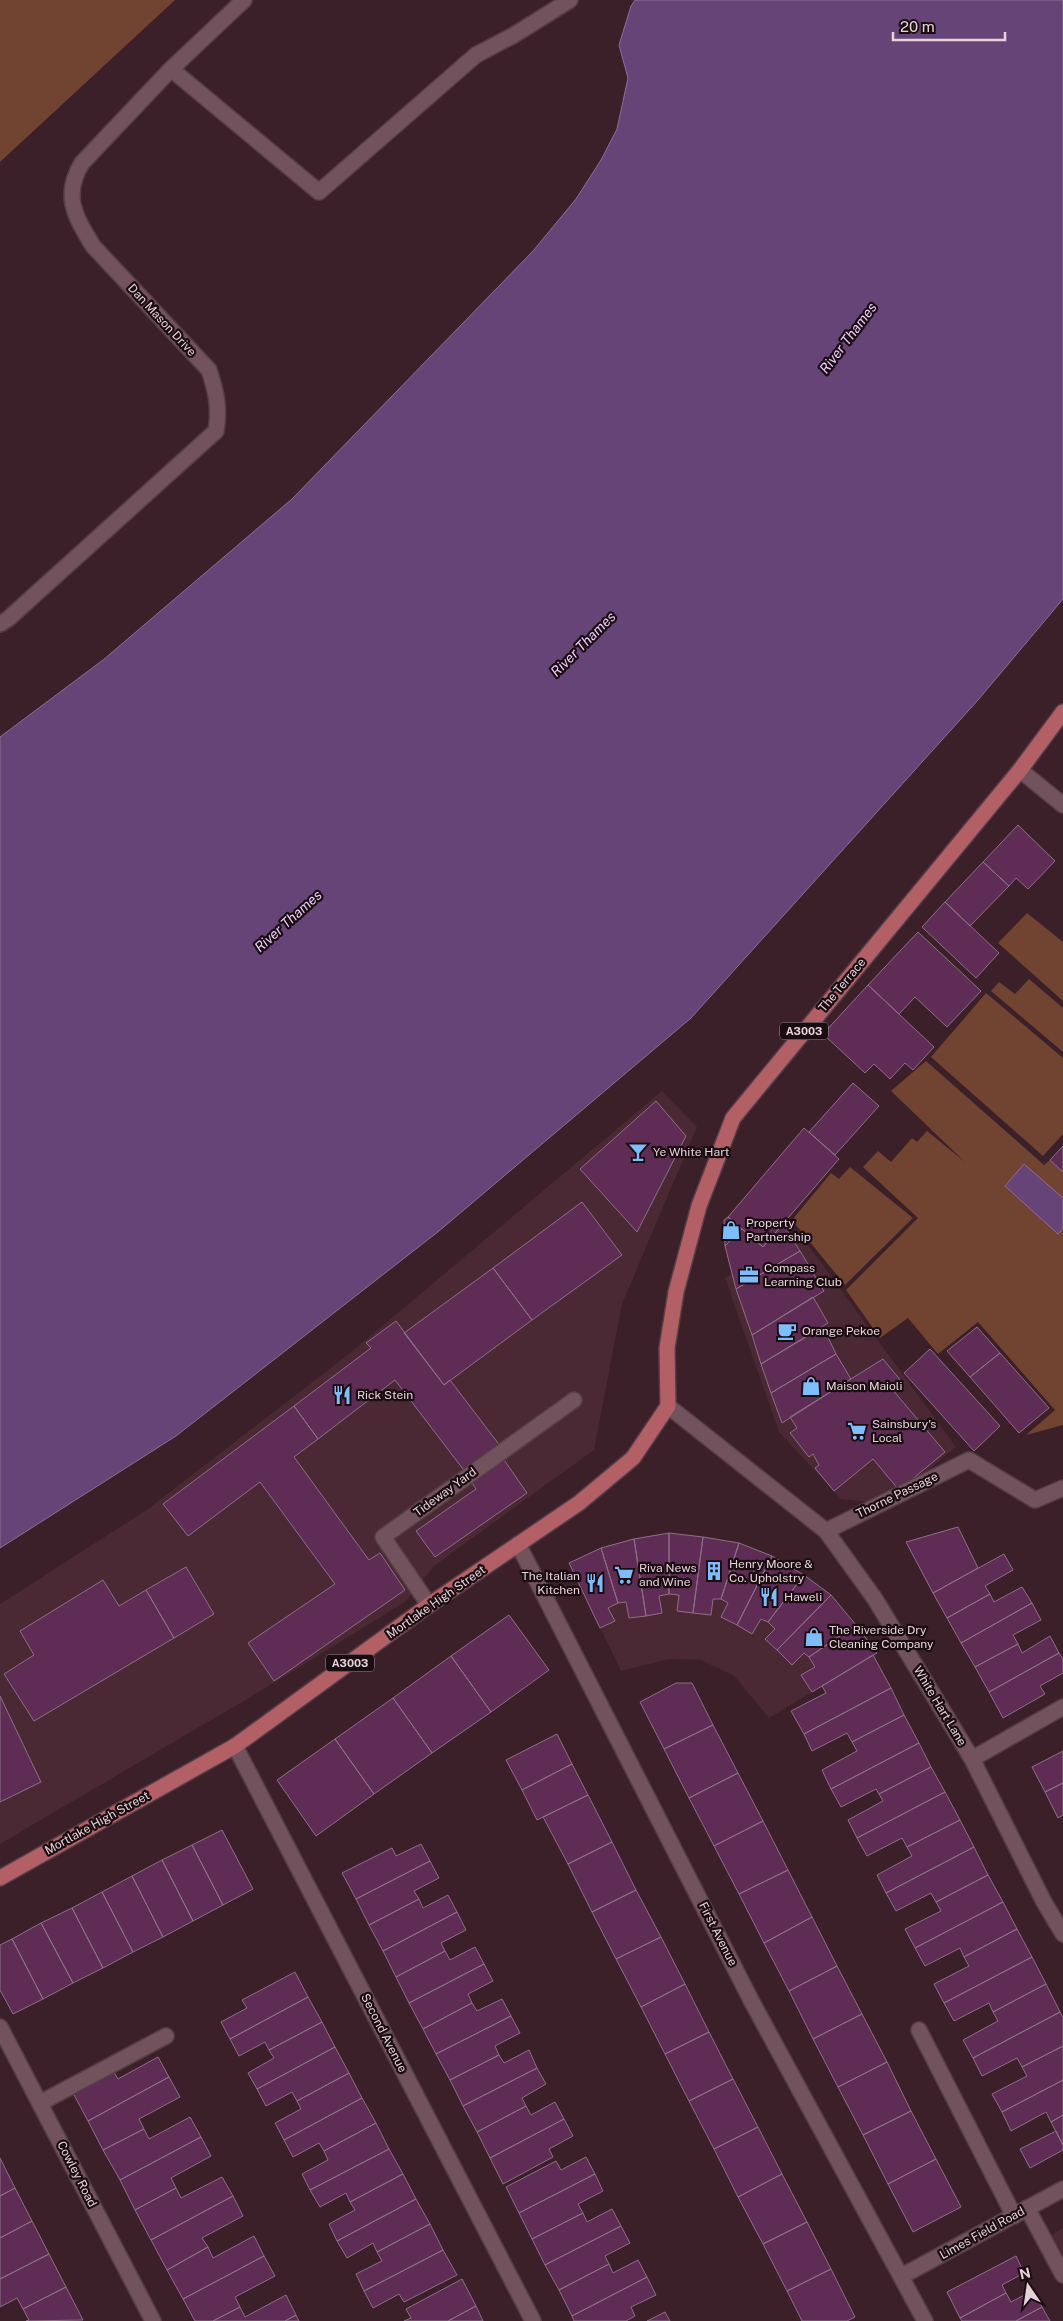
<svg xmlns="http://www.w3.org/2000/svg" width="1063" height="2321" font-family="'Public Sans',sans-serif">
  <style>
    .built { fill: #4a2834 }
    .green { fill: #714331 }
    .water { fill: #674478; stroke: #8d6f95 }
    .building { fill: #5e2c54; stroke: #8d7186 }
    .lines { fill: none; stroke-linecap: round; stroke-linejoin: round }
    .minor-casing { stroke: #543d45; stroke-width: 18 }
    .major-casing { stroke: #543d45; stroke-width: 18 }
    .minor { stroke: #72525c; stroke-width: 15 }
    .major { stroke: #b25f66; stroke-width: 15 }
    .labels { text-anchor: middle; stroke-width: 4.5; stroke-linejoin: round; paint-order: stroke }
    .shield { fill: #1a0d12; stroke: #a9979d; stroke-width: 1 }
    .shield-label { font-size: 11px; font-weight: bold; fill: #e6d2d8 }
    .street-label { font-size: 12px; fill: #e6d2d8; stroke: #1a0d12 }
    .poi-label { font-size: 12px; fill: #e6d2d8; stroke: #1a0d12; text-anchor: start }
    .water-label { font-size: 14px; font-style: italic; fill: #eccdfd; stroke: #1a0d12 }
  </style>
  <rect width="100%" height="100%" fill="#3b1f29"/>
  <!-- built -->
  <path class="built" d="M662,1091l35,36 -75,177 -28,146 -160,116 -29,36 -141,87 -264,155v-240l148,-95 202,-156z
    M798,1231l158,216 -60,49 -27,6 -28,-3 -62,-67 -54,-154z
    M669,1533l70,10 33,13 59,39 46,58 -108,65 -35,-42 -33,-16 -32,-1 -48,12 -52,-108 32,-15 33,-9z
    M1063,2228v28l-12,-21z"/>
  <!-- green -->
  <path class="green" d="M0,0h175l-175,162z
    M1027,913l36,29v59l-65,-58z
    M1029,979l34,29v44l-72,-61 8,-9 16,12z
    M986,993l77,65v76l-20,22 -112,-99z
    M926,1061l118,104 6,-5 13,12v253l-37,10 29,-25 -77,-88 -40,32 -30,-36 -28,20 -34,-48 72,-72 -55,-51 15,-16 13,11 21,-24 5,4 10,-11 38,31 -74,-71z
    M850,1167l63,51 -68,67 -53,-65 39,-47 8,6z"/>
  <!-- water -->
  <path class="water" d="M635,0h428v599l-85,101 -287,318 -252,213 -263,205 -176,112v-811l103,-77 189,-161 241,-248 43,-52 25,-39 16,-31 11,-51 -9,-33 12,-39z
    M1024,1164l39,34v31l-5,5 -53,-48z"/>
  <!-- building -->
  <path class="building" d="M1018,825l37,36 -27,28 -12,-11 -7,8 -26,-24z
    M983,862l26,24 -39,40 -25,-24z
    M945,902l54,51 -23,25 -54,-51z
    M918,932l63,59 -34,36 -32,-30 -16,17 -31,-29z
    M868,985l66,62 -21,23 -8,-7 -15,16 -16,-15 -9,9 -42,-39z
    M853,1083l26,23 -44,49 -26,-23z
    M656,1101l30,35 -49,96 -57,-63z
    M804,1128l35,31 -76,88 -35,-30z
    M1063,1146v26l-13,-12z
    M582,1202l40,53 -90,65 -39,-52z
    M728,1217l14,12 -17,17 -1,-26z
    M783,1224l17,27 -64,38 -11,-43 17,-17 21,18z
    M800,1251l24,40 -72,44 -16,-46z
    M493,1268l39,52 -88,65 -40,-52z
    M813,1297l15,26 -67,41 -9,-29z
    M396,1321l48,64 6,-5 51,67 -35,26 -71,-93 -77,59 -24,-33 77,-58 -5,-5z
    M823,1327l13,27 -65,39 -10,-29z
    M977,1327l23,26 -30,24 -23,-26z
    M930,1349l70,77 -26,25 -70,-78z
    M1000,1353l49,55 -30,25 -49,-56z
    M836,1354l15,25 -69,44 -11,-30z
    M883,1359l18,22 -9,8 53,63 -46,38 -26,-31 -39,32 -19,-23 4,-3 -6,-11 -4,3 -19,-24 7,-5 -7,-11z
    M294,1406l24,33 -24,18 75,103 11,-7 25,37 -131,91 -26,-38 87,-59 -75,-102 -72,54 -25,-32z
    M502,1457l25,36 -92,64 -19,-26 60,-42 -6,-9z
    M958,1527l20,41 -45,25 -27,-51z
    M669,1533v61l-10,2 3,17 -16,3 -12,-77z
    M669,1533l34,4 -10,76 -16,-2 2,-16 -10,-1z
    M703,1537l36,6 -18,56h-8l-2,16 -18,-2z
    M634,1539l12,77 -17,2 -3,-16 -8,1 -17,-55z
    M739,1543l33,13 -35,69 -16,-8 7,-14 -7,-4z
    M601,1548l17,55 -10,5 7,13 -15,7 -31,-65z
    M1004,1554l9,16 -28,16 5,8 -43,24 -14,-25z
    M772,1556l32,19 -36,47 -7,-3 -9,15 -15,-9z
    M186,1567l28,47 -40,24 -28,-48z
    M804,1575l27,20 -54,55 -12,-11 10,-10 -7,-7z
    M103,1580l16,26 27,-16 28,48 -140,83 -30,-47 30,-19 -14,-24z
    M1022,1587l10,16 -71,40 -14,-25 43,-24 4,8z
    M831,1595l25,30 -47,32 -5,-4 -12,12 -15,-15z
    M1032,1603l9,17 -28,15 5,9 -43,23 -14,-24z
    M509,1615l40,55 -58,42 -40,-56z
    M856,1625l21,28 -65,39 -11,-17 14,-8 -6,-10z
    M1050,1636l9,17 -70,39 -14,-25 43,-23 4,9z
    M1059,1653l4,6v14l-23,13 5,8 -42,24 -14,-26z
    M873,1655l18,33 -87,46 -13,-23 35,-18 -4,-7z
    M451,1656l40,56 -59,41 -39,-55z
    M676,1683h16l21,42 -49,24 -24,-47z
    M891,1688l13,27 -52,27 -5,-9 -35,18 -8,-17z
    M0,1696l41,86 -41,20z
    M393,1698l39,55 -58,41 -39,-55z
    M904,1715l15,28 -88,46 -9,-19 35,-19 -5,-9z
    M713,1725l25,48 -49,25 -25,-49z
    M557,1734l15,30 -50,26 -16,-30z
    M335,1739l39,55 -58,42 -39,-56z
    M919,1743l12,24 -52,27 -3,-5 -35,18 -10,-18z
    M1063,1751v32l-18,9 -13,-25z
    M572,1764l16,31 -51,25 -15,-30z
    M931,1767l14,25 -88,46 -9,-18 35,-19 -4,-7z
    M738,1773l25,48 -49,25 -25,-48z
    M1063,1783v32l-5,3 -13,-26z
    M945,1792l15,28 -53,27 -5,-9 -35,18 -10,-18z
    M588,1795l24,47 -44,22 -25,-47z
    M960,1820l14,27 -88,46 -9,-18 35,-19 -5,-9z
    M763,1821l25,49 -49,24 -25,-48z
    M222,1830l31,59 -30,16 -31,-60z
    M612,1842l24,48 -44,22 -24,-48z
    M421,1844l9,17 -74,38 -14,-26 50,-25 4,8z
    M192,1845l31,60 -30,16 -31,-61z
    M974,1847l14,28 -52,27 -5,-9 -35,18 -10,-18z
    M162,1860l31,61 -30,16 -31,-61z
    M430,1861l9,17 -25,13 5,8 -50,26 -13,-26z
    M788,1870l24,47 -48,26 -25,-49z
    M988,1875l15,27 -88,46 -10,-19 36,-18 -5,-9z
    M132,1876l31,61 -30,15 -31,-60z
    M636,1890l25,47 -45,22 -24,-47z
    M102,1892l31,60 -30,16 -31,-60z
    M448,1895l9,17 -74,39 -14,-26 50,-26 4,9z
    M1003,1902l14,27 -53,28 -4,-9 -35,18 -10,-18z
    M72,1908l31,60 -30,15 -32,-60z
    M457,1912l9,18 -25,13 4,8 -49,26 -13,-26z
    M812,1917l25,49 -48,25 -25,-48z
    M41,1923l32,60 -30,16 -31,-60z
    M1017,1929l15,28 -88,46 -10,-19 35,-18 -5,-9z
    M661,1937l24,47 -44,23 -25,-48z
    M12,1939l31,60 -30,15 -13,-24v-45z
    M475,1947l9,17 -75,39 -13,-26 49,-26 5,9z
    M1032,1957l14,27 -53,28 -4,-9 -35,18 -10,-18z
    M484,1964l9,17 -25,13 4,9 -49,26 -14,-26z
    M837,1966l25,48 -49,25 -24,-48z
    M295,1972l13,25 -78,42 -9,-17 26,-14 -5,-8z
    M685,1984l24,48 -44,22 -24,-47z
    M1046,1984l14,28 -87,46 -10,-18 35,-19 -5,-9z
    M308,1997l14,25 -53,28 -4,-8 -26,14 -9,-17z
    M502,1999l9,17 -75,38 -13,-25 49,-26 5,8z
    M1060,2012l3,5v29l-41,21 -5,-9 -35,18 -9,-18z
    M862,2014l25,48 -49,25 -25,-48z
    M511,2016l9,17 -25,13 4,9 -49,25 -14,-26z
    M322,2022l13,25 -78,42 -9,-16 26,-15 -5,-8z
    M709,2032l24,47 -44,22 -24,-47z
    M1063,2046v34l-61,32 -10,-18 35,-18 -5,-9z
    M335,2047l14,26 -52,28 -5,-9 -26,14 -9,-17z
    M529,2050l8,18 -74,38 -13,-26 49,-25 5,8z
    M158,2057l11,20 -81,44 -16,-30 40,-22 6,10z
    M887,2062l24,49 -48,24 -25,-48z
    M537,2068l9,16 -24,14 4,8 -49,26 -14,-26z
    M349,2073l13,25 -78,42 -9,-17 26,-14 -4,-8z
    M169,2077l11,20 -41,22 5,10 -41,21 -15,-29z
    M733,2079l25,48 -44,22 -25,-48z
    M1063,2080v35l-12,7 -5,-10 -35,19 -9,-19z
    M362,2098l14,25 -52,28 -5,-8 -26,14 -9,-17z
    M555,2102l9,17 -74,39 -13,-26 49,-26 5,9z
    M911,2111l25,48 -48,25 -25,-49z
    M1063,2115v30l-12,-23z
    M190,2117l11,20 -81,43 -17,-30 41,-21 5,10z
    M564,2119l9,17 -24,13 4,8 -50,27 -13,-26z
    M376,2123l13,26 -79,41 -8,-16 26,-14 -4,-9z
    M758,2127l24,47 -44,23 -24,-48z
    M1056,2131l7,14v5l-33,18 -10,-19z
    M201,2137l10,19 -40,22 5,10 -41,22 -15,-30z
    M389,2149l14,25 -53,28 -4,-9 -26,14 -10,-17z
    M586,2157l9,17 -76,39 -13,-26 50,-26 5,9z
    M0,2158l15,30 -15,8z
    M936,2159l25,48 -48,25 -25,-48z
    M403,2174l13,25 -79,42 -8,-17 26,-14 -5,-8z
    M595,2174l8,17 -25,13 5,9 -51,26 -13,-26z
    M782,2174l25,48 -44,22 -25,-47z
    M222,2177l11,19 -82,44 -16,-30 41,-22 5,10z
    M15,2188l17,33 -32,17v-42z
    M233,2196l10,20 -41,22 6,9 -41,23 -16,-30z
    M416,2199l14,25 -53,28 -4,-9 -26,15 -10,-17z
    M612,2209l9,17 -76,39 -13,-26 51,-26 4,9z
    M32,2221l17,33 -49,25v-41z
    M807,2222l24,47 -44,22 -24,-47z
    M430,2224l13,26 -79,41 -8,-17 26,-13 -5,-9z
    M621,2226l9,17 -25,13 4,8 -50,26 -14,-25z
    M254,2236l10,20 -81,43 -16,-29 41,-23 5,11z
    M443,2250l14,25 -53,27 -5,-8 -26,14 -9,-17z
    M49,2254l17,33 -43,22 -6,-11 -17,9v-28z
    M264,2256l11,20 -40,21 5,10 -27,14h-18l-12,-22z
    M1016,2256l8,17 -22,12 4,8 -46,25 -13,-26z
    M638,2260l9,17 -75,39 -13,-26 50,-26 4,9z
    M831,2269l24,48 -8,4h-45l-15,-30z
    M647,2277l9,18 -25,12 4,9 -9,5h-52l-2,-5z
    M462,2279l14,27 -28,15h-44l7,-3 -5,-9z
    M66,2287l17,33 -57,1 3,-1 -6,-11z
    M1034,2290l8,17 -26,14h-54l-2,-3 46,-25 5,9z
    M286,2295l10,20 -11,6h-72l27,-14 5,10z
    M476,2306l7,15h-35z
    M1042,2307l8,14h-34z
    M665,2312l5,9h-23z
    M296,2315l3,6h-14z"/>
  <g class="lines">
    <!-- minor casing -->
    <g class="minor-casing">
      <path id="minor" d="M171,69l148,123 157,-137 38,-20 56,-35
        M0,624l8,-5 208,-188c4,-23 0,-40 -7,-61l-116,-124c-18,-30 -31,-50 -11,-83l89,-94 73,-69
        M1020,770l43,35
        M668,1406l158,125 49,68 97,160 72,143 19,32
        M826,1531l143,-71 66,40 28,-12
        M518,1544l234,458 173,319
        M429,1605l-46,-68 191,-137
        M235,1746l298,575
        M972,1759l91,-52
        M0,2027l153,294
        M919,2030l95,186
        M40,2103l126,-67
        M1027,2208l36,67
        M902,2276l161,-87"/>
    </g>
    <!-- major casing -->
    <g class="major-casing">
      <path id="major" d="M0,1878l235,-132 194,-141 150,-102 54,-45 35,-52 -1,-58 9,-56 23,-86 34,-88 287,-348 43,-58"/>
    </g>
    <!-- minor -->
    <use href="#minor" class="minor"/>
    <!-- major -->
    <use href="#major" class="major"/>
  </g>
  <!-- icons -->
  <defs>
    <g id="bar-bare" transform="scale(1.5)"><path d="M-6-5H6L.8 .8V4.5H3.5V6h-7V4.5H-.8V.8Z" fill="#7ebdf9" stroke="#1a0d12" stroke-width="2.5" paint-order="stroke"/></g>
    <g id="shop-bare" transform="scale(1.5)"><path d="M-5-2.5h2.3a2.7 3.5 0 0 1 5.4 0H5L5.5 6h-11ZM-1.5-2.5h3a1.5 2.3 0 0 0-3 0Z" fill="#7ebdf9" stroke="#1a0d12" stroke-width="2.5" paint-order="stroke"/></g>
    <g id="office-bare" transform="scale(1.5)"><path d="M-6-3h4V-5.5h4V-3h4V5H-6ZM-1-4.5V-3h2v-1.5ZM-6 0V1H6V0Z" fill="#7ebdf9" stroke="#1a0d12" stroke-width="2.5" paint-order="stroke"/></g>
    <g id="cafe-bare" transform="scale(1.5)"><path d="M-5.5-4.5H6V0H3Q3 3.5 0 3.5H-2.5Q-5.5 3.5-5.5 0ZM3-3.2v2h1.7v-2ZM-6 4.5H4V6H-6Z" fill="#7ebdf9" stroke="#1a0d12" stroke-width="2.5" paint-order="stroke"/></g>
    <g id="restaurant-bare" transform="scale(1.5)"><path d="M-5-6h1v4h1v-4h1v4h1v-4h1v5L-1.5 .5V6h-2V.5L-5-1ZM5-6V6H3V1.5H1.5Q1.5-4 5-6Z" fill="#7ebdf9" stroke="#1a0d12" stroke-width="2.5" paint-order="stroke"/></g>
    <g id="supermarket-bare" transform="scale(1.5)"><path d="M-6-5.5h2.5l.6 2H6L4.5 2H-2.5L-4.4-4H-6ZM-1.5 3.2a1.3 1.3 0 1 0 .1 0ZM3 3.2a1.3 1.3 0 1 0 .1 0Z" fill="#7ebdf9" stroke="#1a0d12" stroke-width="2.5" paint-order="stroke"/></g>
    <g id="building-bare" transform="scale(1.5)"><path d="M-4-6H4V6H1V3H-1V6H-4ZM-2.5-4.3h1.7v1.8h-1.7ZM.8-4.3h1.7v1.8H.8ZM-2.5-1h1.7V.8h-1.7ZM.8-1h1.7V.8H.8Z" fill="#7ebdf9" stroke="#1a0d12" stroke-width="2.5" paint-order="stroke"/></g>
  </defs>
  <g fill-rule="evenodd">
    <use href="#bar-bare" x="638" y="1152"/>
    <use href="#shop-bare" x="731" y="1230"/>
    <use href="#office-bare" x="749" y="1275"/>
    <use href="#cafe-bare" x="787" y="1331"/>
    <use href="#shop-bare" x="811" y="1386"/>
    <use href="#restaurant-bare" x="342" y="1395"/>
    <use href="#supermarket-bare" x="857" y="1431"/>
    <use href="#building-bare" x="714" y="1571"/>
    <use href="#supermarket-bare" x="624" y="1575"/>
    <use href="#restaurant-bare" x="595" y="1583"/>
    <use href="#restaurant-bare" x="769" y="1597"/>
    <use href="#shop-bare" x="814" y="1637"/>
  </g>
  <g class="labels">
    <!-- shield labels -->
    <g class="shield">
      <rect x="780" y="1022.5" width="48" height="17" rx="4"/>
      <rect x="326" y="1654.5" width="48" height="17" rx="4"/>
    </g>
    <g class="shield-label">
      <text x="804" y="1035">A3003</text>
      <text x="350" y="1667">A3003</text>
    </g>
    <!-- street labels -->
    <g class="street-label">
      <text transform="translate(162 320) rotate(47)" y="4">Dan Mason Drive</text>
      <text transform="translate(842 985) rotate(-50)" y="4">The Terrace</text>
      <text transform="translate(445 1492) rotate(-36)" y="4">Tideway Yard</text>
      <text transform="translate(897 1495) rotate(-26)" y="4">Thorne Passage</text>
      <text transform="translate(436 1602) rotate(-35)" y="4">Mortlake High Street</text>
      <text transform="translate(940 1706) rotate(59)" y="4">White Hart Lane</text>
      <text transform="translate(97 1823) rotate(-29)" y="4">Mortlake High Street</text>
      <text transform="translate(718 1934) rotate(63)" y="4">First Avenue</text>
      <text transform="translate(384 2033) rotate(63)" y="4">Second Avenue</text>
      <text transform="translate(77 2174) rotate(63)" y="4">Cowley Road</text>
      <text transform="translate(982 2233) rotate(-29)" y="4">Limes Field Road</text>
    </g>
    <!-- poi labels -->
    <g class="poi-label">
      <text x="653" y="1156">Ye White Hart</text>
      <text x="746" y="1227">Property<tspan x="746" dy="14">Partnership</tspan></text>
      <text x="764" y="1272">Compass<tspan x="764" dy="14">Learning Club</tspan></text>
      <text x="802" y="1335">Orange Pekoe</text>
      <text x="826" y="1390">Maison Maioli</text>
      <text x="357" y="1399">Rick Stein</text>
      <text x="872" y="1428">Sainsbury's<tspan x="872" dy="14">Local</tspan></text>
      <text x="729" y="1568">Henry Moore &amp;<tspan x="729" dy="14">Co. Upholstry</tspan></text>
      <text x="639" y="1572">Riva News<tspan x="639" dy="14">and Wine</tspan></text>
      <text x="580" y="1580" text-anchor="end">The Italian<tspan x="580" dy="14">Kitchen</tspan></text>
      <text x="784" y="1601">Haweli</text>
      <text x="829" y="1634">The Riverside Dry<tspan x="829" dy="14">Cleaning Company</tspan></text>
    </g>
    <!-- water labels -->
    <g class="water-label">
      <text transform="translate(848 338) rotate(-53)" y="5">River Thames</text>
      <text transform="translate(583 644) rotate(-45)" y="5">River Thames</text>
      <text transform="translate(288 921) rotate(-42)" y="5">River Thames</text>
    </g>
  </g>
  <!-- north arrow -->
  <g transform="translate(1028 2286) rotate(347)" stroke="#1a0d12" stroke-width="4" paint-order="stroke">
  <path d="M0-4L9 19L0 12L-9 19Z" fill="#e6d2d8"/>
  <text y="-8" font-size="14" font-weight="bold" text-anchor="middle" fill="#e6d2d8">N</text>
  </g>
  <!-- scale -->
  <path d="M893 32v8h112v-8" fill="none" stroke="#e6d2d8" stroke-width="2.5"/>
  <text x="900" y="32" font-size="15" fill="#e6d2d8" stroke="#1a0d12" stroke-width="4" paint-order="stroke">20 m</text>
</svg>
